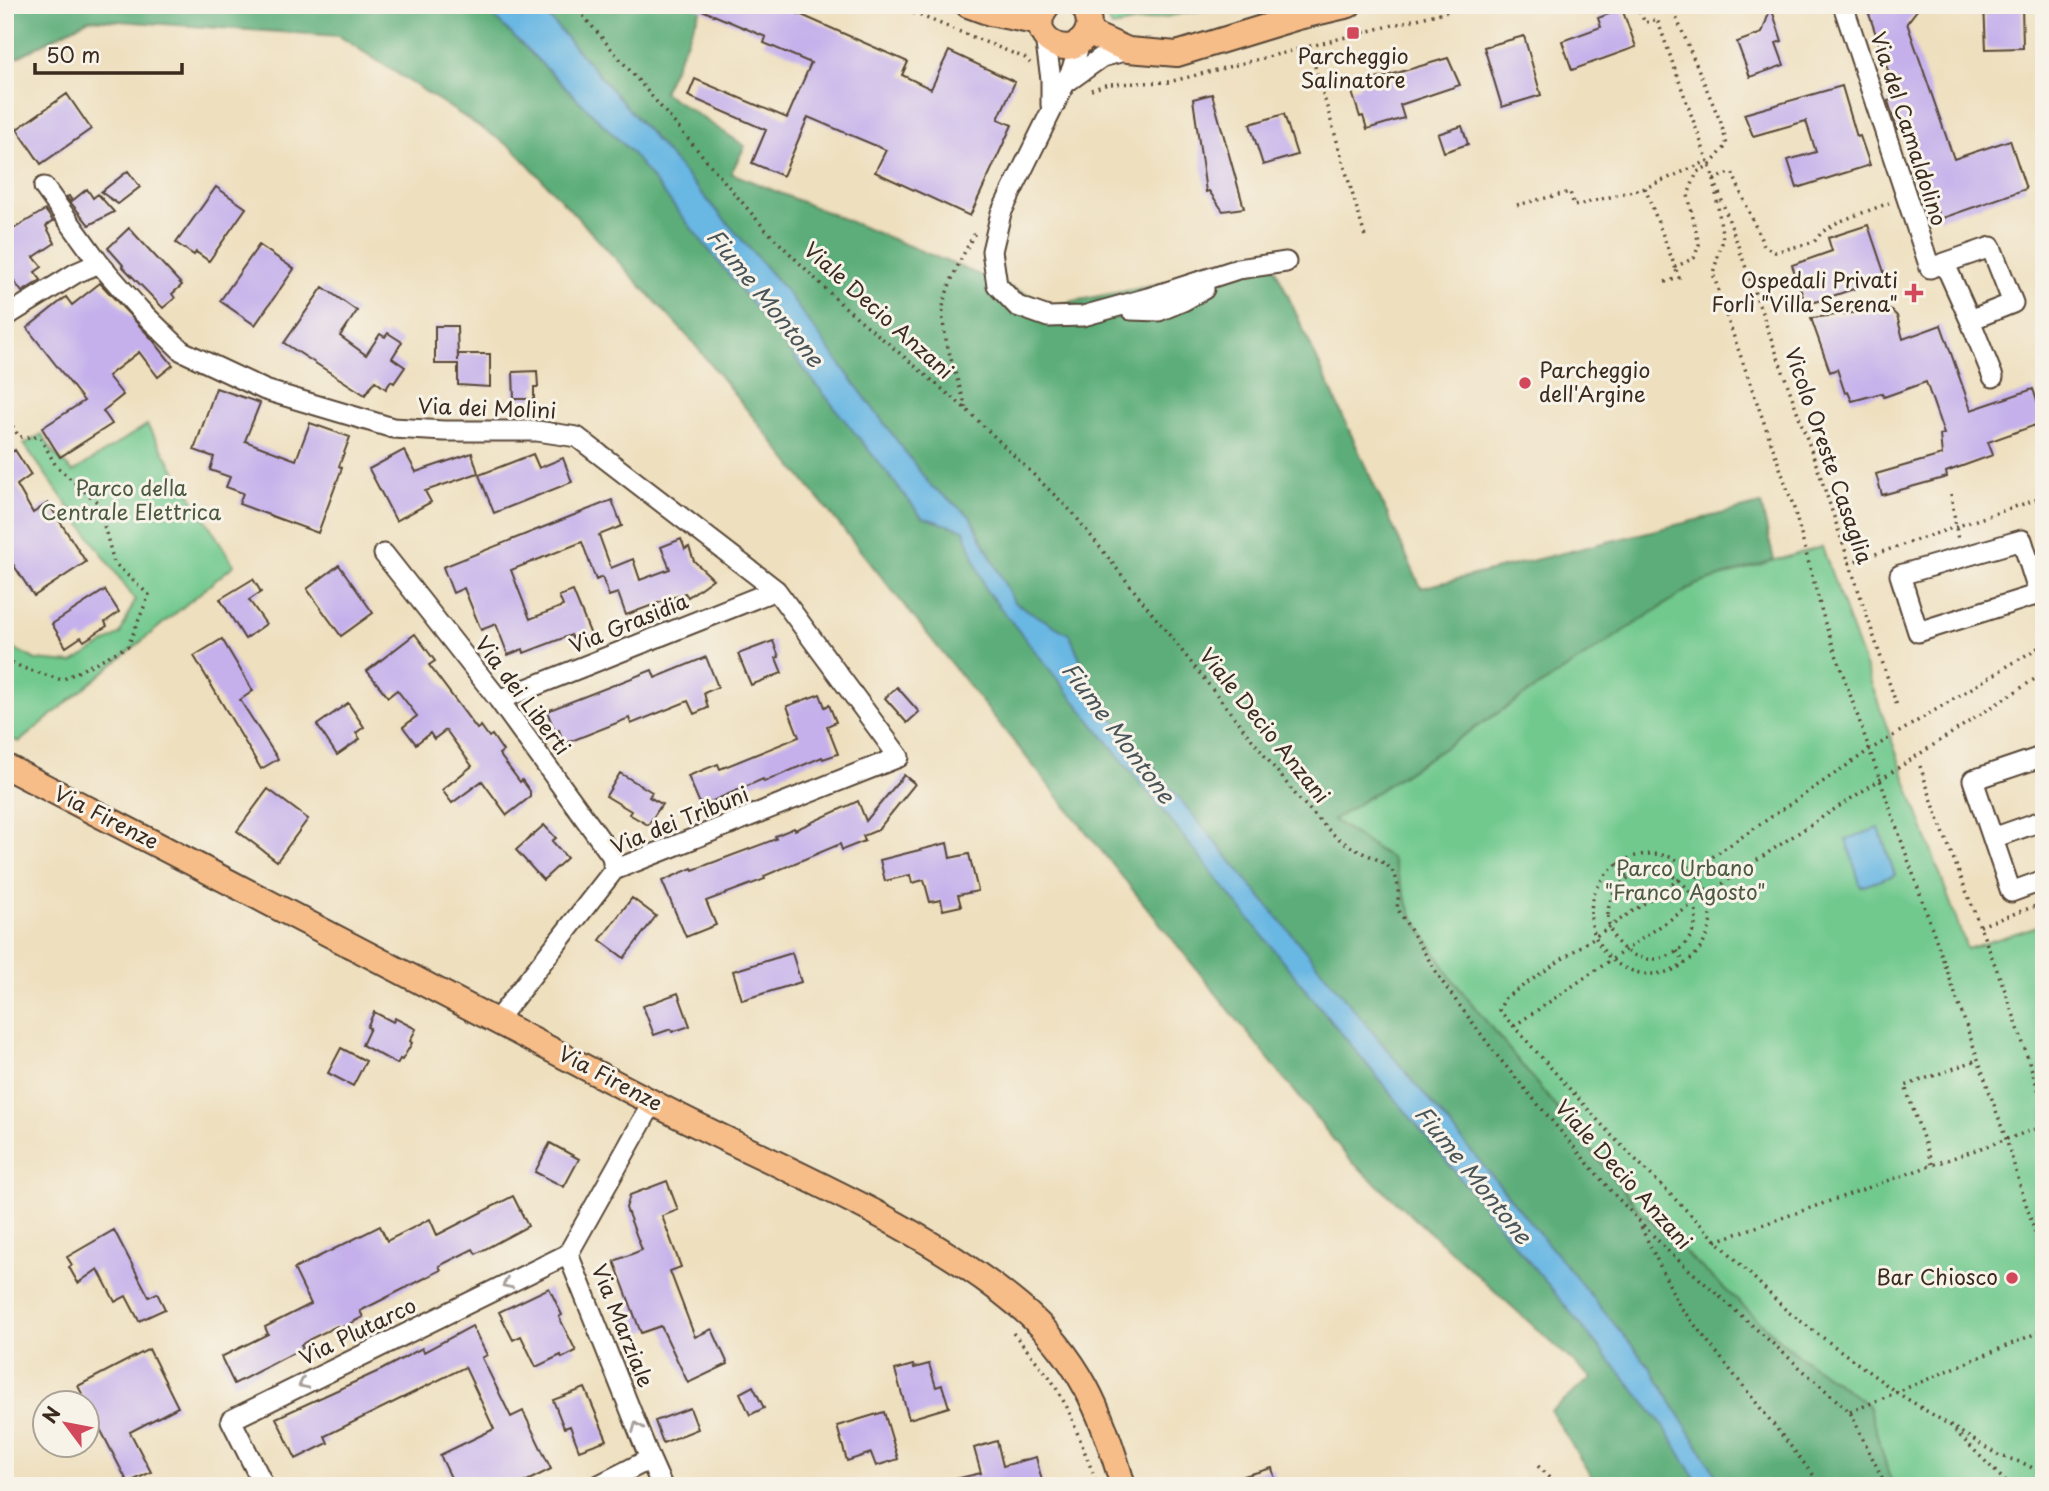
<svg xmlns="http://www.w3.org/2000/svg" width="2049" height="1491" font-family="'Playpen Sans',sans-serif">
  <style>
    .green { fill: #71c98e; stroke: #567a56; stroke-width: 2 }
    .forest { fill: #5cad79; stroke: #4c6c4c; stroke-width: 2 }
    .water { fill: #69b7e3; stroke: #527080; stroke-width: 2 }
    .building { fill: #c5b0eb }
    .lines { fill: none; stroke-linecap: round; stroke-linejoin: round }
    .minor-casing { stroke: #564536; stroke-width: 23 }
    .major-casing { stroke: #564536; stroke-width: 28 }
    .path { stroke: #564536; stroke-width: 3.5; stroke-dasharray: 2 5; stroke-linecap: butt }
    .minor { stroke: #fff; stroke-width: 19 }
    .major { stroke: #f7bd88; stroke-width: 24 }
    .oneway { stroke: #a79f9a }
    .poi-dot { fill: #d1495b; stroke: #f7f3e8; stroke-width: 2.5 }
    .labels { text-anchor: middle; stroke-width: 6; stroke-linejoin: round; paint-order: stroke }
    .poi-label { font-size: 21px; fill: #3b2a1e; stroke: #f7f3e8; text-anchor: end }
    .street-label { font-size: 21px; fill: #3b2a1e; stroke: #f7f3e8 }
    .park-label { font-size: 21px; fill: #4b5a40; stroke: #f7f3e8 }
    .water-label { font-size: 23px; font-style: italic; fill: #495459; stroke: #f7f3e8 }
  </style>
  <rect width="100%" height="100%" fill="#f7f3e8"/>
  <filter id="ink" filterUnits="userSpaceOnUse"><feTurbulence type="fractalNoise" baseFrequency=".0143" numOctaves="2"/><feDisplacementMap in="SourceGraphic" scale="14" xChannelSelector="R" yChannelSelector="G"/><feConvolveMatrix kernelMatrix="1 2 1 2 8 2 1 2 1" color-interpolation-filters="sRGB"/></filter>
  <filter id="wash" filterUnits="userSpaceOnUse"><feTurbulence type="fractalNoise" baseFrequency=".00686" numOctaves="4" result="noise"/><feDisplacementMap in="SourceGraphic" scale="28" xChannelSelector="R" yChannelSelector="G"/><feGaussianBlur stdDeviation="1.57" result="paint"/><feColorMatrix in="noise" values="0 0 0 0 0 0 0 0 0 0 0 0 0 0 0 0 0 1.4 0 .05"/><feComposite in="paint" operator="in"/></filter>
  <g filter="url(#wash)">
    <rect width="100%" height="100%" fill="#eedfbe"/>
    <!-- green -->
    <path class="green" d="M1100,5h129l-117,22 -14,-21z
      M147,425l87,140 -215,177 -14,-6v-92l31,16 36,3 48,-29 15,-34 -111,-156 18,-10 12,19 19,19z
      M1822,547l145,402 77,-25v562h-149l-6,-11 -21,-70 -76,-54 -152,-140 -189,-233 -40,-65 -19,-54 -59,-39 368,-239z"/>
    <!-- forest -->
    <path class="forest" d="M5,5h698l-40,87 82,54 -14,27 322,132 220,-42 148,325 340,-84 13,56 -79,25 -362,235 59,39 19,54 40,65 189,233 152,140 76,54 21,70 6,11h-298l-46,-75 40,-33 -242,-219 -657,-818 -178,-192 -175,-113 -250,-17 -84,45z"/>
    <!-- water -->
    <path class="water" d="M482,5h52l12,9 237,273 147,198 40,31 44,86 56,33 27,64 553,668 73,119h-23l-37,-61 -345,-420 -332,-415 -22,-60 -42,-13 -293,-367z
      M1879,828l16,47 -34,12 -15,-48z"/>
    <g id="blocks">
      <!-- building -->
      <path class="building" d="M690,5h89l129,57 -6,13 29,14 18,-38 66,31 -17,37 14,6 -42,91 -95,-44 11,-22 -78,-33 -25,59 -31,-13 14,-33 -78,-34 7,-17 92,39 24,-55 -47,-20 2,-6z
        M1874,5h47l-14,18 47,136 56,-19 16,49 -86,30 -33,-94 -10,4 -9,-28 9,-4 -30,-89z
        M1984,5h38l1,43 -37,1z
        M1771,7l11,34 -6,2 8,22 -34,12 -13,-35 25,-9z
        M1622,9l14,38 -64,23 -10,-29 39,-14 -3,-9z
        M1524,36l17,59 -39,12 -18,-60z
        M1448,58l12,27 -60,20 4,13 -37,11 -4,-13 -3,1 -9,-28 9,-3 -1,-2z
        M1842,86l15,51 3,-1 10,29 -73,23 -9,-28 28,-8 -10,-31 -53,15 -9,-22z
        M67,94l24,35 -50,35 -24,-35z
        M1212,94l32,114 -21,3 -14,-20 -3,1 -13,-93z
        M1284,114l13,41 -34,10 -13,-41z
        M1462,126l6,18 -24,8 -6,-18z
        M128,171l12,16 -22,17 -17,-12z
        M216,187l30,21 -37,53 -13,-9 -2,3 -18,-12z
        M87,189l6,9 5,-4 16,18 -25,13 -23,-28 3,-1 3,5z
        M45,210l8,11 -7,5 9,17 -21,14 8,10 -7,5 6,8 -19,12 -9,-12 -8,6v-52z
        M1868,225l18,53 -80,27 -14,-40 40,-14 -4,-13z
        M129,228l53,57 -10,9 3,4 -12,10 -41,-42 1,-1 -15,-17z
        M259,245l35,24 -39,56 -35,-24z
        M100,283l52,56 21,26 -15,12 -19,-25 -31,24 15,19 -20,16 9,13 -52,33 -18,-29 42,-27 -57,-73 39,-31 6,8z
        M323,287l34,24 -17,25 26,19 14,-21 5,3 3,-4 14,9 -10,16 13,9 -11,16 -3,-2 -5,8 -11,-8 -10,14 -81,-52z
        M1885,309l7,2 5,5 6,23 38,-14 30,85 62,-21 11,33 -56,20 5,13 -47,17 1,5 -65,18 -6,-21 66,-19 -2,-20 4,-1 -18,-52 -42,15 -2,-4 -30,8 -4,-9 -3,1 -8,-24 -7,3 -19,-54z
        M435,326h22l1,35v-7h32v33l-32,-2v-21h-23z
        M537,371l1,16h-4v12h-20l-1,-27z
        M216,388l44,15 -15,38 51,19 14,-37 40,14 -11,29 3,2 -24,65 -79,-29 4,-11 -17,-6 4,-10 -20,-7 4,-13 -20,-7z
        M15,450l16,25 -14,10 16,28 15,-10 38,59 -52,34 -29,-44v-95z
        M404,450l12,22 56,-19 6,20 -53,18 6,11 -35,19 -27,-52z
        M533,454l6,14 24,-10 9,24 -78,31 -15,-38z
        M612,500l10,26 -23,9 12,33 22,-9 7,21 30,-11 -9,-22 20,-8 4,10 4,-2 5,14 19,18 -25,18 -3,-4 -59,22 -8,-22 -9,3 -7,-19 -6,3 -14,-38 -71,28 19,49 33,-13 -4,-10 14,-5 18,44 -13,5 -2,-4 -4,2 -1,-3 -47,18 -1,-4 -15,6 -12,-31 -15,6 -17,-42 -11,5 -10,-26z
        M339,565l34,48 -32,23 -34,-47z
        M253,579l8,13 -12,8 17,24 -21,15 -25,-40z
        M105,590l14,22 -14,10 2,4 -23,15 -3,-4 -15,10 -14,-23z
        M415,634l20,27 -6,4 48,64 4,-3 8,11 3,-2 11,16 -4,3 21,28 2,-2 8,11v6l-23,18 -25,-34 -30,22 -10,-13 30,-24 -26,-36 -12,9 -4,-6 -14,11 -13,-17 14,-11 -20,-26 -9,7 -21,-26z
        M222,639l31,52 -13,9 38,59 -17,10 -67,-113z
        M773,641l6,16 -3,1 6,15 -31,12 -13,-31z
        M706,657l12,30 -14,6 4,15 -14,6 -6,-13 -57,23 -2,-6 -65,26 -5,-14 -4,2 -8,-21 105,-41 3,8z
        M897,687l22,25 -12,11 -22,-25z
        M820,694l5,13 4,-2 7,17 -9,4 11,28 -15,5 -1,-2 -58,25 -1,-3 -62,27 -13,-30 30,-12 2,5 79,-32 -12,-31z
        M348,703l16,24 -8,6 4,6 -23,16 -20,-30z
        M620,773l32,19 -3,5 13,7 -14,21 -19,-11 2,-3 -25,-15z
        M904,775l11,9 -37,46 -15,6 2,5 -23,9 -2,-6 -76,32 1,3 -59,22 10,24 -30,12 -24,-56 30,-13 1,2 83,-31 -1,-3 19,-8 1,2 63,-29 8,20z
        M268,789l40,30 -31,42 -40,-30z
        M544,825l12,13 -4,3 15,17 -24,22 -27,-30z
        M947,843l3,15 19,-4 9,37 -20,4 3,11 -18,4 -2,-10 -11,2 -6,-22 -12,3 -2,-8 -25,6 -5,-21z
        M632,898l24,18 -32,42 -24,-18z
        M792,953l9,29 -59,18 -9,-29z
        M678,993l12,33 -18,6 -1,-3 -17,6 -11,-29z
        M374,1012l19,10 2,-4 21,11 -6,12 2,2 -10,17 -2,-1 -3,5 -35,-19 8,-17 -3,-1z
        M341,1048l25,13 -13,25 -25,-13z
        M550,1143l29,16 -15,28 -29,-15z
        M667,1181l11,29 -16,6 19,51 -11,4 25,66 17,-8 16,35 -40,19 -27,-57 -20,7 -27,-72 28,-11 -16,-42 4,-13z
        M513,1196l15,30 -52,28 -3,-5 -34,17 2,4 -81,41 3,6 -24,12 -2,-3 -27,13 -9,6 2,3 -69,36 -13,-27 47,-23 -3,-7 46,-23 -17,-35 86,-43 7,15 43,-22 7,16z
        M114,1230l35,67 8,-4 8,16 -26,12 -13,-25 -11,6 -17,-33 -20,14 -9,-16 3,-2 -5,-8z
        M549,1288l13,27 -3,2 17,34 -14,7 -1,-3 -25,12 -15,-31 -8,4 -14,-28z
        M472,1326l15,29 -5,3 29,59 12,-6 28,58 -34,17h-62l-15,-31 54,-26 -29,-62 -140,69 3,7 -32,16 -20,-41 105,-48 41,-22 2,4z
        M149,1349l29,58 -48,25 21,40 -23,11 -50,-97z
        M929,1364l7,23 6,-2 7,22 -40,12 -14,-49 18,-5 1,3z
        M753,1386l11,22 -14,7 -10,-22z
        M585,1388l22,52 -28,10 -9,-24 -6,2 -11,-28z
        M690,1408l8,21 -35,14 -8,-22z
        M884,1412l14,47 -22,7 -5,-13 -24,8 -10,-35z
        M997,1441l6,25 33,-9 6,24 -16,5h-75v-6l30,-7 -7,-25z
        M1272,1468l5,18h-50l-1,-5z"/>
    </g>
  </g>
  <g filter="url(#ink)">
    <use href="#blocks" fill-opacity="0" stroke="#564536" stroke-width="2"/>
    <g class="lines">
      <!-- minor casing -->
      <g class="minor-casing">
        <path id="minor" d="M1843,5l87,263 61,-21 22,56 -43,17 23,57
          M1045,37l6,42v26
          M1080,42l-8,27 -71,144 -9,38 5,34 20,21 31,11 35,-1 65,-18 90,-29 48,-7
          M1067,82l35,-25 26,-7
          M44,187l55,76
          M1945,264l25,56
          M1131,310l28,1 24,-10 21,-12
          M5,317l71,-44 23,-10 41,47 42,41 83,39 128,38 51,3h93l40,6 199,153 123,167 -285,113 -117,150
          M384,554l115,146 113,156 2,14
          M2039,594l-121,38 -18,-57 122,-35 17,54 5,5
          M499,700l277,-110
          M2044,756l-71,24 38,112 33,-12
          M1993,838l51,-18
          M568,1254l82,205 -53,27
          M568,1254l85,-152
          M650,1459l12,27
          M264,1486l-33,-66 337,-166"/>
      </g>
      <!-- major casing -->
      <g class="major-casing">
        <path id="major" d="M968,5l22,8 50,10
          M1048,5c-27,32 25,60 39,27 4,-10 1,-19 -5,-27
          M1087,32l41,18 49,4 121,-37 51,-12
          M5,766c221,114 441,229 662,344 116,60 252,112 352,196 60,50 83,106 104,180"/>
      </g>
      <!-- path -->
      <path class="path" d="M574,5l190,223 75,74 128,108 105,102 227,287c14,13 27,31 43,42 32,23 63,15 55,67l48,78 54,72 112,133 56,59 183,162 36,74
        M894,5l131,53 5,5
        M1637,5l8,18 12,-4 164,459 76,228
        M1309,46l57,194
        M1091,90l17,-6 61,-2 303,-77
        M1714,180l9,60 -10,33 10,33 70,199 32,118 181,516 38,124
        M1714,180l18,-8 32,74 11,6 39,-10 8,-10 16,-10 51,-19
        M1645,188l30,79 19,-9 5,-13 -11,-50 9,-23 13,-7 17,-20 -6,-22 -50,-118
        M1517,205l53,-13 4,14 71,-18 63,-27
        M1665,282l14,-4 -4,-11
        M966,408c-7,-25 -26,-75 -23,-100 2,-19 22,-58 32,-75
        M5,414l14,23h21l16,29 42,37 16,60 35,32 -21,51 -66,34 -39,-12 -18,-9
        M1951,494l7,46
        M1849,563l195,-66
        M2044,644l-176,107 -363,247 -6,12 113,126 175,175 109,81 102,63 25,8 21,11
        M1920,766l20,58 69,177 35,106
        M1591 914a60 60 0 1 1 120 0a60 60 0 1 1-120 0Z
        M1618,863l9,15
        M1608 915a44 44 0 1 1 88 0a44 44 0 1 1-88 0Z
        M1980,926l64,-23
        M1677,951l8,13
        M1514,1026l261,-178 269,-175
        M1932,1164l-27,-78 72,-26
        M1638,1221l41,84 143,181
        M1716,1241l328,-115
        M1013,1333l38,46 17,30 30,77
        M1850,1412l194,-82
        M1955,1431l55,55
        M1538,1466l19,20"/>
      <!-- minor -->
      <use href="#minor" class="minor"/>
      <!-- major -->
      <use href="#major" class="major"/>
    </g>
    <!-- one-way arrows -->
    <defs><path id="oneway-chevron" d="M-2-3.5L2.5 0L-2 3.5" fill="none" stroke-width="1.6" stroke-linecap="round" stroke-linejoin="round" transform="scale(1.75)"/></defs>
    <g class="oneway">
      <use href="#oneway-chevron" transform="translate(507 1284) rotate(154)"/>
      <use href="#oneway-chevron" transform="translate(303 1384) rotate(154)"/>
      <use href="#oneway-chevron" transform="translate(637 1427) rotate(-112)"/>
    </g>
  </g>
  <!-- markers -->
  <g class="poi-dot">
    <rect x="1346" y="26" width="14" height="14" rx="3.5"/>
    <path d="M1910.5 282.5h7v7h7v7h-7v7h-7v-7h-7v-7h7z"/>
    <circle cx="1525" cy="383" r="7"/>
    <circle cx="2012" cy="1278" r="7"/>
  </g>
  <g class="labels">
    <!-- poi labels -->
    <g class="poi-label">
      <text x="1353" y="64" text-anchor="middle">Parcheggio<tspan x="1353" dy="24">Salinatore</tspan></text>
      <text x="1898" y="288">Ospedali Privati<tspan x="1898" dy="24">Forlì "Villa Serena"</tspan></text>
      <text x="1539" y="378" text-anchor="start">Parcheggio<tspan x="1539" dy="24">dell'Argine</tspan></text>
      <text x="1998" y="1285">Bar Chiosco</text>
    </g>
    <!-- street labels -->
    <g class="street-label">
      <text transform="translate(1908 129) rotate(72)" y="7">Via del Camaldolino</text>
      <text transform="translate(878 311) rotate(42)" y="7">Viale Decio Anzani</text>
      <text transform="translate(487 409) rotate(2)" y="7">Via dei Molini</text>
      <text transform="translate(1828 456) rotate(71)" y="7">Vicolo Oreste Casaglia</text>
      <text transform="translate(629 624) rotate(-22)" y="7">Via Grasidia</text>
      <text transform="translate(522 696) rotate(53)" y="7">Via dei Liberti</text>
      <text transform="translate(1264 726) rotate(51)" y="7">Viale Decio Anzani</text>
      <text transform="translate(106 818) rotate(27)" y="7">Via Firenze</text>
      <text transform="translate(680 821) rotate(-22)" y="7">Via dei Tribuni</text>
      <text transform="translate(610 1079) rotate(28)" y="7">Via Firenze</text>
      <text transform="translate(1623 1175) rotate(48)" y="7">Viale Decio Anzani</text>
      <text transform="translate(622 1326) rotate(68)" y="7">Via Marziale</text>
      <text transform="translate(358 1332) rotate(-26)" y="7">Via Plutarco</text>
    </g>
    <!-- park labels -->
    <g class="park-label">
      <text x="131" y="496">Parco della<tspan x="131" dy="24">Centrale Elettrica</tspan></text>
      <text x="1685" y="876">Parco Urbano<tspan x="1685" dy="24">"Franco Agosto"</tspan></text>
    </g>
    <!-- water labels -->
    <g class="water-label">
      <text transform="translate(765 298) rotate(51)" y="8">Fiume Montone</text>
      <text transform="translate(1118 733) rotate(53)" y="8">Fiume Montone</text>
      <text transform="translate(1473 1175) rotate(51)" y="8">Fiume Montone</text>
    </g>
  </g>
  <!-- margin -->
  <rect width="2049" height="1491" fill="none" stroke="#f7f3e8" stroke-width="28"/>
  <!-- north arrow -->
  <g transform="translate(66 1424) rotate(302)"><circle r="33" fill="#f7f3e8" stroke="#aca397" stroke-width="2"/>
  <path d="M0-5L12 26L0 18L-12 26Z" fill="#d1495b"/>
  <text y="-10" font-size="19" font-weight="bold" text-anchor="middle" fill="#3b2a1e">N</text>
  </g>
  <!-- scale -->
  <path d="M35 63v10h147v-10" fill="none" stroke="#3b2a1e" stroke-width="3.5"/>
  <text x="46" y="63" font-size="21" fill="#3b2a1e" stroke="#f7f3e8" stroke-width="5" paint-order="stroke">50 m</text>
</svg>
